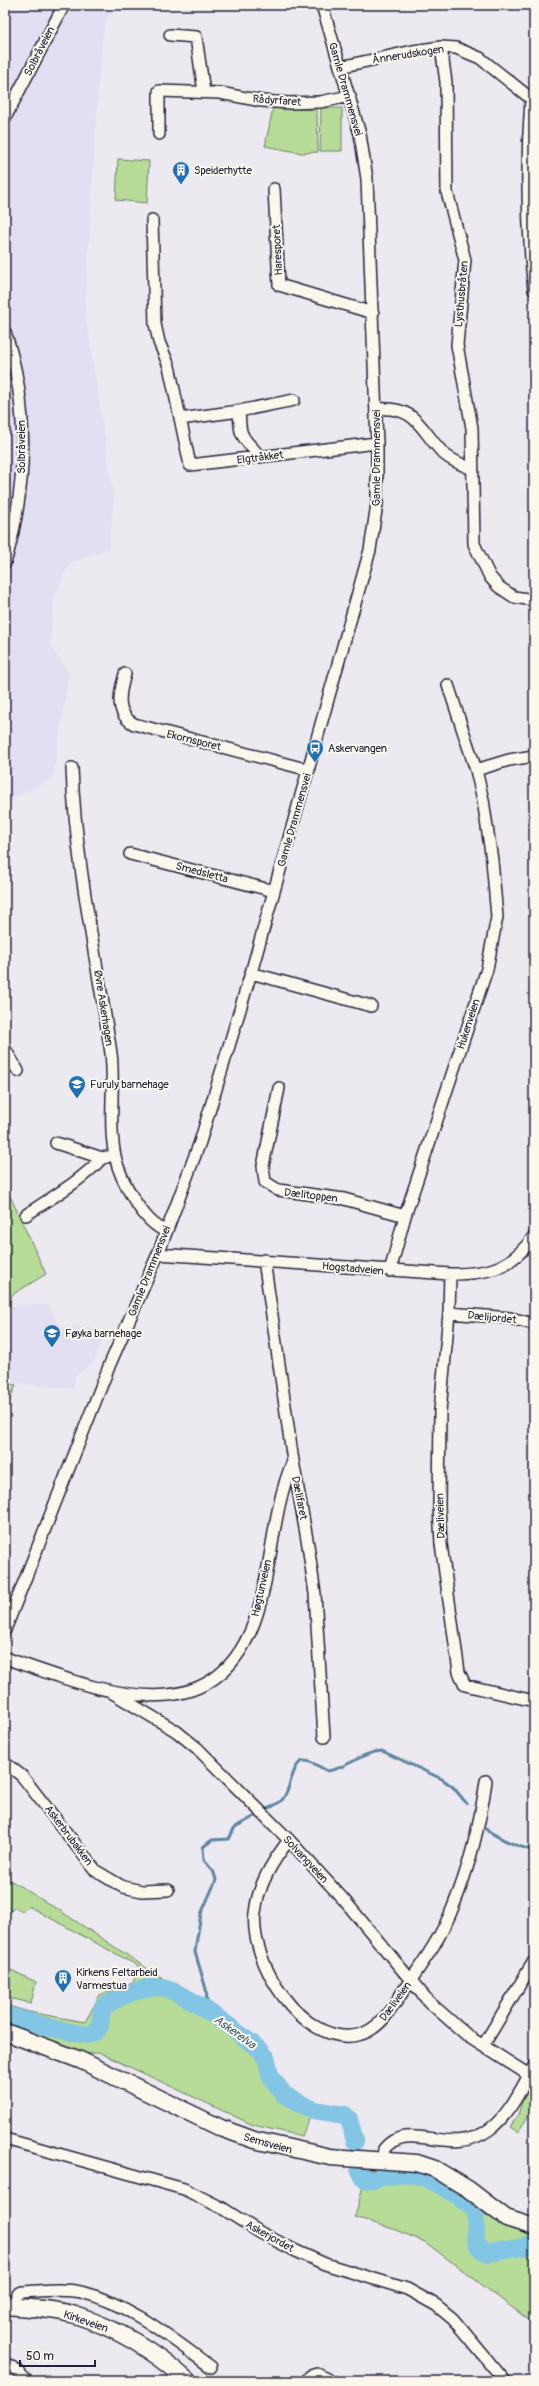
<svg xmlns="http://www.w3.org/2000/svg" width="539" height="2386" font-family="Pangolin,sans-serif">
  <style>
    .built { fill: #e3dff3 }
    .green { fill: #b6dc97; stroke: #6c7f69 }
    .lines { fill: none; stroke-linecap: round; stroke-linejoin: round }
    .stream { stroke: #5c84a0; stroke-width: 3 }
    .river { stroke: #83c5e4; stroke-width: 18 }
    .street-casing { stroke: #22223b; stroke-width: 14 }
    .secondary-casing { stroke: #22223b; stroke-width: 19 }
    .street { stroke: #fbf7ec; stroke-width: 11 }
    .secondary { stroke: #fbf7ec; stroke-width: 16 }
    .labels { text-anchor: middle; stroke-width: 4; stroke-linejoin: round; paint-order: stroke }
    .street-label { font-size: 11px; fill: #22223b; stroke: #fbf7ec }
    .poi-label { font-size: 11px; fill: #22223b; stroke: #fbf7ec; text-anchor: start }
    .water-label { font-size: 12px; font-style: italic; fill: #445b76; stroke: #fbf7ec }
  </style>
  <rect width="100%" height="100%" fill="#ede9f0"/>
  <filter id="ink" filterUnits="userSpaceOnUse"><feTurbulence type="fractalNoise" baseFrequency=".025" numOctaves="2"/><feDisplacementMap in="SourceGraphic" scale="8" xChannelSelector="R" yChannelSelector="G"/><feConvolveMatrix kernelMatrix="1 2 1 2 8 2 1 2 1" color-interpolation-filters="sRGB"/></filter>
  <g filter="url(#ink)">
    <!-- built -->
    <path class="built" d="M5,5h107l-8,23 -5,46 -14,236 29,188 -5,50 -40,16 -15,36 -4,44 19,30 -16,104 -47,25 -1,23z
      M9,1305h39l10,19 6,4 24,-1 17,7 -11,28 -19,14 -2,13 -68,-7v-62z"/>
    <!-- green -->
    <path class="green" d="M273,108l44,2 1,42 -16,1 -37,-7z
      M321,108h21v43h-22z
      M118,159l31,2 -2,42 -31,-3z
      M5,1185l41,89 -34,21 -7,25z
      M5,1383l11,2 -11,26z
      M5,1877l57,35 211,140 3,39 36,20 -10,25 -49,-11 -153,-72 -17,1 -78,-28v-21l24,7 56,10 15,-27 33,-13 7,-15 -112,-61 -6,6 -7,-5 -4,4 -6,-6z
      M5,1967l31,15 -5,21 -26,-6z
      M534,2082v25l-16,25 -8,-5 8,-12 5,-16z
      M367,2170l50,2 33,15 39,30 45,16v91l-109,-82 -32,-13 -38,-12z"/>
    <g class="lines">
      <!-- stream -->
      <path class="stream" d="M263,1811c6,-3 14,-6 19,-11 9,-9 10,-40 23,-39 8,0 16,8 23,10 20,-3 34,-19 54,-20l60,28 11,8 14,17
        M486,1829c14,11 31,17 48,22
        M208,2013l-2,-24 -11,-37 1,-8 5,-30 15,-34 -2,-7 -10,-13 -1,-13 9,-7 17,-1 6,-12 24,-13"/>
      <!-- river -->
      <path class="river" d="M5,2015l46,13 36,7
        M95,2032l5,-6 2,-18c13,-10 37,-20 54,-21 24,-1 87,49 106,65l5,8 3,15 14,20 30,15 31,5 4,4 6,22
        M359,2169l6,11c8,2 11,-2 18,-3 13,-3 28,-4 40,0 11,4 47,24 51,34 6,15 -7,36 15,42l45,-8"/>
      <!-- street casing -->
      <g class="street-casing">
        <path id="street" d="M170,35l26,2 8,55
          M441,47l5,35 1,110 18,68 -8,85 15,83 2,116 16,33 9,10 15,10 20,3
          M340,67l73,-16 28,-4 15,1 24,10 54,43
          M531,99c-5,64 -4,128 3,191
          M5,118l59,-113
          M159,134v-43l61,2 42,8 27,2 31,-1 30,-6
          M274,189l5,96 94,28
          M152,220l3,104 4,18 10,24 21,99 187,-22
          M5,332c25,74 22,156 0,231
          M377,409c41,-3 42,20 67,45 8,7 19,11 28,15
          M239,411c1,7 0,17 3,23 4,10 13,14 17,23
          M180,419l59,-8 55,-11
          M125,674c-5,17 -11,39 9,50l175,46
          M72,768c3,94 25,192 39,285 4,34 -3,69 4,103 5,23 28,67 51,75
          M476,770l33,-10 25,-4
          M130,854l144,37
          M251,973l120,33
          M5,1049l13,22
          M279,1088l-16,78 2,16 13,8 66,9 61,17
          M56,1143l46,15 5,-1
          M26,1215c26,-18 54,-33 76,-57
          M158,1254l292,20c38,0 61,-5 84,-38
          M264,1260l29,201 15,84 7,49 9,143
          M390,1271l15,-55 82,-247 10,-52 -5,-57 -9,-60 -7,-30 -28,-85
          M450,1274l-1,39 -9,98 -1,95 2,38 18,128 6,13 69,16
          M449,1313l61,5 24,6
          M5,1630l105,-266 48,-110 42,-112 51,-169 119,-423 7,-46v-61l-10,-264 -7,-45 -38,-129
          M5,1658c91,31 211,84 252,-44 16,-50 15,-104 36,-153
          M111,1692l65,39 21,17 92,92 55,60 85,102 40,35 60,38
          M5,1763l17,13 74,95 27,16 19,4 26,-1
          M289,1840c-17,22 -31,45 -34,73 -6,48 47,134 103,122 22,-5 34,-27 46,-45 18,-26 38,-54 49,-83 16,-39 27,-83 33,-126
          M483,2046l51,-85
          M5,2139l179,50 38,19 39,25 35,18 29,13 82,25 29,16 17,14 52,62
          M383,2161l1,-12c25,-31 66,10 106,-20 20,-15 32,-42 44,-63
          M11,2307l7,-13 4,-2c19,-1 41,-4 59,0 49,12 90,46 130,75
          M5,2363l13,8 8,10
          M307,2381l3,-5 7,-2 15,7"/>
      </g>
      <!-- secondary casing -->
      <g class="secondary-casing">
        <path id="secondary" d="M5,2032l75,28 141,68 33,12 76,17 87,6 18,6 33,20 38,29 28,9
          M5,2306c23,2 47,2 70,9 41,13 81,37 113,66"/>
      </g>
      <!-- street -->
      <use href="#street" class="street"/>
      <!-- secondary -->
      <use href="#secondary" class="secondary"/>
    </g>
  </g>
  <!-- icons -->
  <defs>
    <g id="building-pin" transform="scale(0.9)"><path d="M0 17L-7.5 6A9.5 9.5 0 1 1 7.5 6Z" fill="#1f6fb2" stroke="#fbf7ec"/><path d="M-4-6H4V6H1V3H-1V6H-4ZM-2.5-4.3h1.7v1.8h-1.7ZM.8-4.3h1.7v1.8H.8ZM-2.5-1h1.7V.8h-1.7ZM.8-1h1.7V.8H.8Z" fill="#fff"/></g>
    <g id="bus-pin" transform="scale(0.9)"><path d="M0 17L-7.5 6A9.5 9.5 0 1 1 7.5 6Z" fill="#1f6fb2" stroke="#fbf7ec"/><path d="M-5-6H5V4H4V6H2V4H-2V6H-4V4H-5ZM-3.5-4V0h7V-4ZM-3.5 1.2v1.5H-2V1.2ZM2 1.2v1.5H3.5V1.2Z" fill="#fff"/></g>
    <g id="school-pin" transform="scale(0.9)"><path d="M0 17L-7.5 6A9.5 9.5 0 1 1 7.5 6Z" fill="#1f6fb2" stroke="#fbf7ec"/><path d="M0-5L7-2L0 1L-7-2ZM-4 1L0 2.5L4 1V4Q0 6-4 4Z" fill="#fff"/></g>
  </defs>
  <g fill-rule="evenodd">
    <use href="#building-pin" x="181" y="170"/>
    <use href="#bus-pin" x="315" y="748"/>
    <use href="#school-pin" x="77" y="1084"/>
    <use href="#school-pin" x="52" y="1333"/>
    <use href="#building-pin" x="63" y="1978"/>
  </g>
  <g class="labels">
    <!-- street labels -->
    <g class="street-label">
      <text transform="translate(39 51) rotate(-63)" y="4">Solbråveien</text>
      <text transform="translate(408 54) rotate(-9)" y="4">Ånnerudskogen</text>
      <text transform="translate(346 89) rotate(74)" y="4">Gamle Drammensvei</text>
      <text transform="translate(277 100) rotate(4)" y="4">Rådyrfaret</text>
      <text transform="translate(277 250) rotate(-93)" y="4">Haresporet</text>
      <text transform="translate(461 294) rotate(-85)" y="4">Lysthusbråten</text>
      <text transform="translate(21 447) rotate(-90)" y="4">Solbråveien</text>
      <text transform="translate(260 457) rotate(-7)" y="4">Elgtråkket</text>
      <text transform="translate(376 458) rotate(-90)" y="4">Gamle Drammensvei</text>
      <text transform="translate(194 740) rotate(14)" y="4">Ekornsporet</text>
      <text transform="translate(294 820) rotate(-74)" y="4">Gamle Drammensvei</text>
      <text transform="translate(202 872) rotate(15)" y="4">Smedsletta</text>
      <text transform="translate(104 1008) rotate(81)" y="4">Øvre Askerhagen</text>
      <text transform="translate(468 1024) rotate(-72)" y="4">Hukenveien</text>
      <text transform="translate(311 1195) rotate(7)" y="4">Dælitoppen</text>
      <text transform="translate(353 1268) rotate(5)" y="4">Hogstadveien</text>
      <text transform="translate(149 1271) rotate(-68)" y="4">Gamle Drammensvei</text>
      <text transform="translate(492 1317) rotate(6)" y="4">Dælijordet</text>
      <text transform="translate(300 1498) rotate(79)" y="4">Dælifaret</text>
      <text transform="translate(440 1516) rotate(-92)" y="4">Dæliveien</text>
      <text transform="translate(261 1588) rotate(-77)" y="4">Høgtunveien</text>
      <text transform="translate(69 1835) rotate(53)" y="4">Askerbrubakken</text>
      <text transform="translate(306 1859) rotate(47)" y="4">Solvangveien</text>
      <text transform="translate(395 2001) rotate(-54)" y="4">Dæliveien</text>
      <text transform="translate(268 2143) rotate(16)" y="4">Semsveien</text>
      <text transform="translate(270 2236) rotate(29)" y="4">Askerjordet</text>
      <text transform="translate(86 2321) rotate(19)" y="4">Kirkeveien</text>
    </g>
    <!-- poi labels -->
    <g class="poi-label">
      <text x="194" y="174">Speiderhytte</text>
      <text x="328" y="752">Askervangen</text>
      <text x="90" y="1088">Furuly barnehage</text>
      <text x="65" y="1337">Føyka barnehage</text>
      <text x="76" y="1976">Kirkens Feltarbeid<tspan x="76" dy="13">Varmestua</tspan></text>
    </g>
    <!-- water labels -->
    <g class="water-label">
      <text transform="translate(235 2032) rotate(36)" y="4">Askerelva</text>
    </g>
  </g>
  <!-- margin -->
  <rect width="539" height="2386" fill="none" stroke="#fbf7ec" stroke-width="20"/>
  <rect x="10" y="10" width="519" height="2366" fill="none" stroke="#22223b" stroke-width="1.5" filter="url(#ink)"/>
  <!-- scale -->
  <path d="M20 2360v6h75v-6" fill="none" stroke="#22223b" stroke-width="2"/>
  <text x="26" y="2360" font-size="12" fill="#22223b" stroke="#fbf7ec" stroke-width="3" paint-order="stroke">50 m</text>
</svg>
